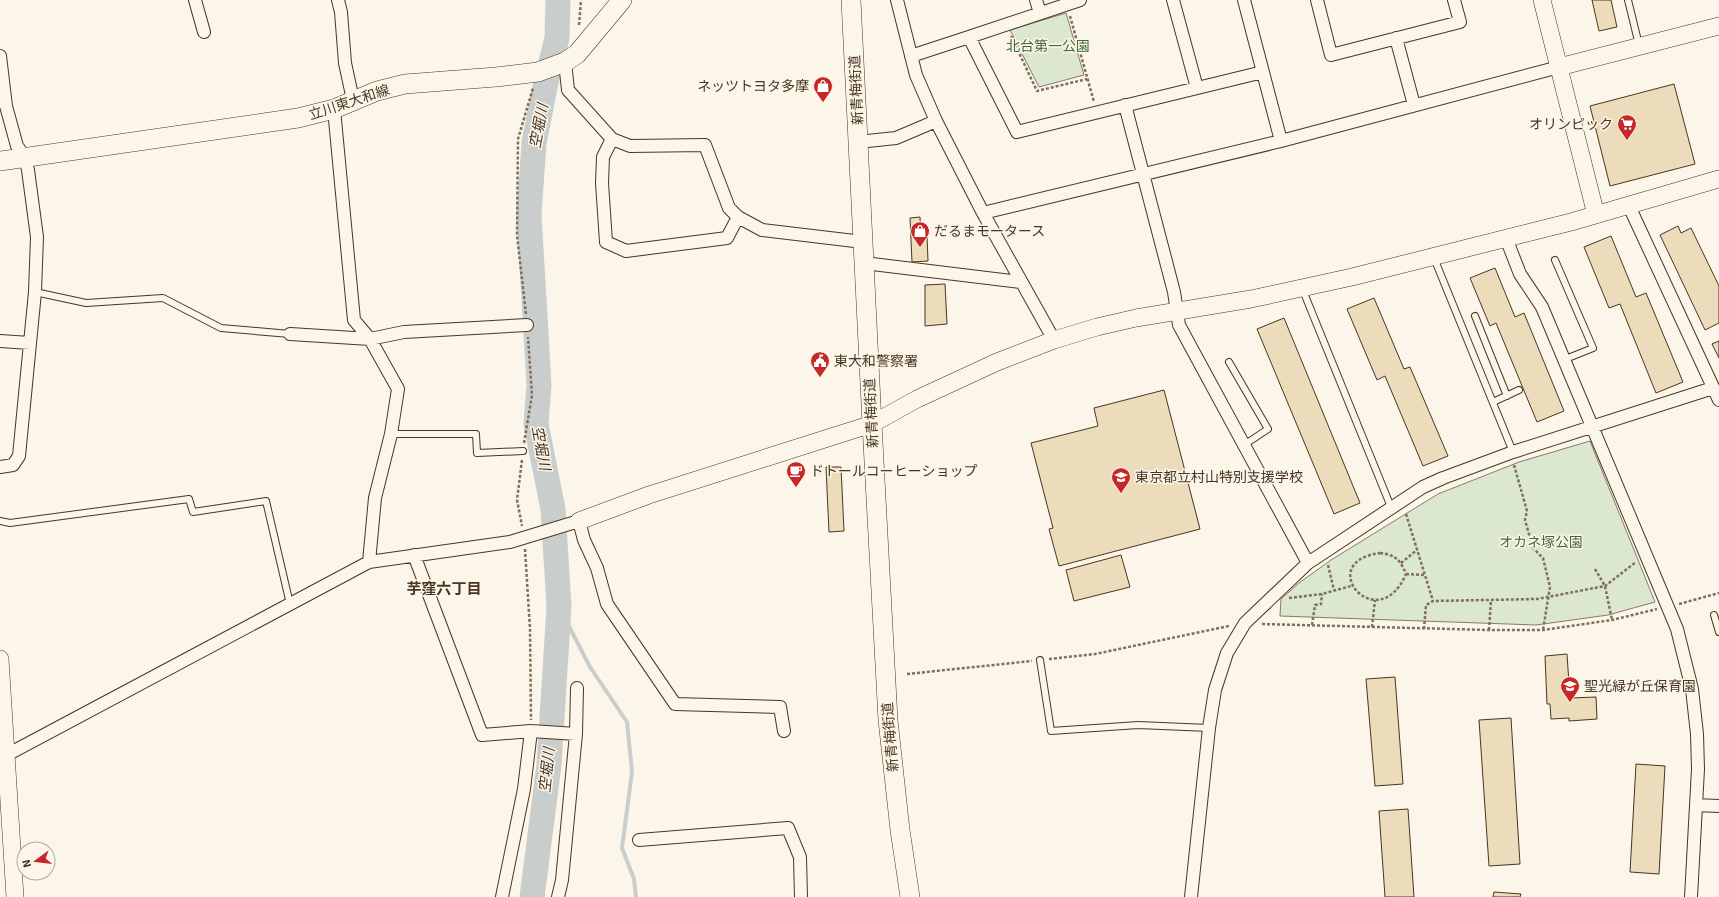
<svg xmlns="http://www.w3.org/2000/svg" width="1719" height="897" font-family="Signika,'Noto Sans JP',sans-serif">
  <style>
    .green { fill: #dce7d0; stroke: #887966 }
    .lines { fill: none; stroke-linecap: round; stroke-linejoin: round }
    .stream { stroke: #c9cecd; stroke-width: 4 }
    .river { stroke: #c9cecd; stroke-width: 25 }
    .building { fill: #ecdcbc; stroke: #4a3520 }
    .lane-casing { stroke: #4a3520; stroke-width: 8 }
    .street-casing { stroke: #4a3520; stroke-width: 14 }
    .secondary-casing { stroke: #4a3520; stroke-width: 18 }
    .primary-casing { stroke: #4a3520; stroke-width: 20 }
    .path { stroke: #7f6f5c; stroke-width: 2.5; stroke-dasharray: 3 2; stroke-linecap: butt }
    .lane { stroke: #fbf6e9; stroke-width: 6 }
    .street { stroke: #fbf6e9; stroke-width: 12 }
    .secondary { stroke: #fbf6e9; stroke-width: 17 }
    .primary { stroke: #fbf6e9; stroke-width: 19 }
    .labels { text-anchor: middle; stroke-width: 3; stroke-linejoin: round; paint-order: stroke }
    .park-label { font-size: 14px; fill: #436837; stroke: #fbf6e9 }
    .poi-label { font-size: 14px; fill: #4a3520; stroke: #fbf6e9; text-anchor: start }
    .street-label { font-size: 14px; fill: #4a3520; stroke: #fbf6e9 }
    .water-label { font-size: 15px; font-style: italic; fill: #4a3520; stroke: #fbf6e9 }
    .neighbourhood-label { font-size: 15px; font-weight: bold; fill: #4a3520; stroke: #fbf6e9 }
  </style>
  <rect width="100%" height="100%" fill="#fbf6e9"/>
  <!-- green -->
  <path class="green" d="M1066,13l18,62 -45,12 -29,-57z
    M1590,441l65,161 -47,13 -72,10 -256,-9 1,-17 18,-16 32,-23 107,-66 81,-32z"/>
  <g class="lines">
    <!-- stream -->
    <path class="stream" d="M559,607l31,60 37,55 5,50 -10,76 12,31 2,18"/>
    <!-- river -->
    <path class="river" d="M532,897l17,-132 10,-158 -6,-98 -17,-85 3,-39 -10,-170 5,-72 12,-61 11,-44 1,-38"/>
  </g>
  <!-- building -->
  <path class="building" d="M1592,0h19l6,27 -18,4z
    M1674,84l21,80 -85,22 -20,-80z
    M920,217l1,20 6,-1 1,25 -16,1 -2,-44z
    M1678,226l3,7 10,-5 28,58v37l-14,7 -45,-95z
    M1611,236l25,61 10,-4 37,89 -27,11 -36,-89 -11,4 -25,-61z
    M1495,268l20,49 9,-4 40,98 -27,11 -41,-99 -6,3 -20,-48z
    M945,284l2,40 -22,2v-41z
    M1374,298l30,71 6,-2 38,89 -25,10 -38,-90 -8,4 -30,-71z
    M1284,318l76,185 -26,11 -77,-185z
    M1719,341v17l-7,-14z
    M1164,390l36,139 -141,37 -10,-37 4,-1 -22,-85 67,-17 -4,-18z
    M826,467h15l3,64 -15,1z
    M1121,555l9,32 -56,14 -8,-31z
    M1567,654l3,44 26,-1 1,22 -28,2v-3l-18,1 -1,-15h-3l-2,-48z
    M1395,677l8,107 -28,2 -9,-107z
    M1511,718l9,146 -31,2 -10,-146z
    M1636,764l29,2 -6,108 -29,-2z
    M1408,809l6,88h-29l-6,-86z
    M1494,892l27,2 -1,3h-27z"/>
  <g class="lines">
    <!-- lane casing -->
    <g class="lane-casing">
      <path id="lane" d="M1628,0l11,45
        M1434,258l79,194
        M1555,260l38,88 -30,12
        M1302,288l89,219
        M35,292l51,11 77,-5 58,30 69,6
        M1475,316l32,80
        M1229,362l39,67 -24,16
        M1493,402l26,-12
        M391,434h85l1,19 46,-2
        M0,521l10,2 179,-24 4,13 73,-11 24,103
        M1714,615l5,17
        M1040,660l11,71 87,-6 71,3"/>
    </g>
    <!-- street casing -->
    <g class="street-casing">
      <path id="street" d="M195,0l9,32
        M338,0l3,12 4,51 8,37
        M897,0l19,75 20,46 47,92 71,127
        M1036,0l4,13
        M1080,0l-111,37 48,95 246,-60
        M1173,0l24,88
        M1244,0l37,141
        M1317,0l14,55 129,-33 -6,-22
        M1396,38l18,67
        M0,56l6,50 11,40 8,11 3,13 9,67 -2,55 -16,164 -6,9 -13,2
        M911,56l58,-19
        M565,62l3,28 44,49 18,7 75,-1 24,63 9,9 24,13 101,12
        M1125,105l49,187 5,33 129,238
        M334,109l20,211 16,19 28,50 -7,45 -16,64 -6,64
        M612,139l-9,18 -1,26 4,59 20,9 101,-13 11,-21
        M858,142l38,-4 40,-17
        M1629,206l90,194
        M983,213l298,-72 278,-74
        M1506,238l14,36 22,33 135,322 15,60 5,45 1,35 -7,128
        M864,263l156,19
        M290,334l80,5 34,-7 123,-7
        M0,341l30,2
        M414,555l68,180 49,-4 45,3
        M1,758l368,-196 141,-20 69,-21 5,19 13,28 10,36 68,100 105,3 4,24
        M1696,805l23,1
        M639,840l149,-12 12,29 1,40
        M502,897l22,-108 7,-58
        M558,897l4,-17 14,-146 1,-46
        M1191,897l18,-169 6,-38 12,-37 18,-30 63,-60 115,-76 20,-9 70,-26 200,-64"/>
    </g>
    <!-- secondary casing -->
    <g class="secondary-casing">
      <path id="secondary" d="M1542,0l54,215
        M1559,67l160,-41
        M579,521l70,-26 223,-71 45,-25 80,-37 57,-22 43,-13 39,-9 115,-19 101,-22 219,-55 148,-43
        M0,659l15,238"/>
    </g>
    <!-- primary casing -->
    <g class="primary-casing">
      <path id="primary" d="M851,0l21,424 16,296 12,110 10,67
        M0,161l298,-43 36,-9 43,-18 28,-7 91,-7 42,-5 27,-10 12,-8 45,-54"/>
    </g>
    <!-- path -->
    <path class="path" d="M1070,16l24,86
      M579,25l2,-25
      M1011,36l26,55 50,-12
      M526,314l-9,-79 1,-96 15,-51
      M524,443l8,-48 -4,-58
      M522,460l-5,40 5,26
      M1514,465l13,46 -2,9 8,28 10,10 7,29 -7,43
      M1406,514l27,87
      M525,549l5,80 1,91
      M1380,553c15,2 20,6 26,21 -28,65 -94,-12 -26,-21z
      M1401,563l16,-13
      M1328,565l6,25
      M1595,569l10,17 7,34
      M1406,574l19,1
      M1289,598l33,-4 29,-8
      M1679,604l40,-11
      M1262,624l227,6h54l69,-10 45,-11
      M1312,625l3,-20 6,-1 1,-10
      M1372,627l3,-27
      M1424,629l2,-24 7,-4 104,-2 68,-13 31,-24
      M1489,630l2,-30
      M1049,659l46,-5 134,-28
      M907,674l125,-13"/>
    <!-- lane -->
    <use href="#lane" class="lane"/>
    <!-- street -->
    <use href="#street" class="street"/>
    <!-- secondary -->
    <use href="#secondary" class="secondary"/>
    <!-- primary -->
    <use href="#primary" class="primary"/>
  </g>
  <!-- icons -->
  <defs>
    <g id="shop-pin" transform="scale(1)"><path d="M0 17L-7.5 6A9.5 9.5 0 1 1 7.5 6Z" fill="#c62828" stroke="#fbf6e9"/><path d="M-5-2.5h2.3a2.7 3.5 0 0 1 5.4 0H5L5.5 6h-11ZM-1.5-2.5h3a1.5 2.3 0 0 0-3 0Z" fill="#fff"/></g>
    <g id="supermarket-pin" transform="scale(1)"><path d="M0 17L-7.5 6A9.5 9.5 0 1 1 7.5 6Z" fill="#c62828" stroke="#fbf6e9"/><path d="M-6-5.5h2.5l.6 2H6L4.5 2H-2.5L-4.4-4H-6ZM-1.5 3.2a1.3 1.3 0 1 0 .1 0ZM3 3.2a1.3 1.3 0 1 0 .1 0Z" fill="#fff"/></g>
    <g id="civic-pin" transform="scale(1)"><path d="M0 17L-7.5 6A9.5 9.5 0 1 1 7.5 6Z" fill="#c62828" stroke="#fbf6e9"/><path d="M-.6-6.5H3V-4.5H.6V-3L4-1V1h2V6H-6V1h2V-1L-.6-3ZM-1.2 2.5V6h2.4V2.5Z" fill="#fff"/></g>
    <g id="cafe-pin" transform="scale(1)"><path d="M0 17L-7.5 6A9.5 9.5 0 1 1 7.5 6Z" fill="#c62828" stroke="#fbf6e9"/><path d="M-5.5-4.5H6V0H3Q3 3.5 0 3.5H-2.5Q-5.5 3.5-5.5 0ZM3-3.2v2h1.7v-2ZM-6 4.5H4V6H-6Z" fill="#fff"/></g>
    <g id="school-pin" transform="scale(1)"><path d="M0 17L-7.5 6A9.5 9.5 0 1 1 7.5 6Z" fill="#c62828" stroke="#fbf6e9"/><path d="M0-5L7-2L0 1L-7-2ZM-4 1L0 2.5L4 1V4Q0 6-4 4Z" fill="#fff"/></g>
  </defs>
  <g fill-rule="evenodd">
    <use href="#shop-pin" x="823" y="86"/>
    <use href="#supermarket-pin" x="1627" y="124"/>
    <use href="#shop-pin" x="920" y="231"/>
    <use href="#civic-pin" x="820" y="361"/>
    <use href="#cafe-pin" x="796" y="471"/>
    <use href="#school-pin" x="1121" y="477"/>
    <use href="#school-pin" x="1570" y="686"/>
  </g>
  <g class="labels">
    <!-- park labels -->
    <g class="park-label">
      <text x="1048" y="51">北台第一公園</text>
      <text x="1541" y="547">オカネ塚公園</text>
    </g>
    <!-- poi labels -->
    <g class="poi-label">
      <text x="809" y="91" text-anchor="end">ネッツトヨタ多摩</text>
      <text x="1613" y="129" text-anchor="end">オリンピック</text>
      <text x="934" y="236">だるまモータース</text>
      <text x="834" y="366">東大和警察署</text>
      <text x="810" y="476">ドトールコーヒーショップ</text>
      <text x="1135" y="482">東京都立村山特別支援学校</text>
      <text x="1584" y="691">聖光緑が丘保育園</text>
    </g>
    <!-- street labels -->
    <g class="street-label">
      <text transform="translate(856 90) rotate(-93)" y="5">新青梅街道</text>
      <text transform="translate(349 102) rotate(-18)" y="5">立川東大和線</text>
      <text transform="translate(871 413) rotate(-93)" y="5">新青梅街道</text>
      <text transform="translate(890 737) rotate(-95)" y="5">新青梅街道</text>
    </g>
    <!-- water labels -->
    <g class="water-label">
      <text transform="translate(539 126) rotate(-79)" y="5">空堀川</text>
      <text transform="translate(541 448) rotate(80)" y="5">空堀川</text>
      <text transform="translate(547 770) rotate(-84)" y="5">空堀川</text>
    </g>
    <!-- neighbourhood labels -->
    <g class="neighbourhood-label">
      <text x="444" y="594">芋窪六丁目</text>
    </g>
  </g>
  <!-- north arrow -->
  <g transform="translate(36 861) rotate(255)"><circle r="19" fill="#fbf6e9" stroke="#b4a999"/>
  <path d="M0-3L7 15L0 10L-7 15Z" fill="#c62828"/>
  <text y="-6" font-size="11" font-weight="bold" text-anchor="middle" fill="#4a3520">N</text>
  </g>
</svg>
